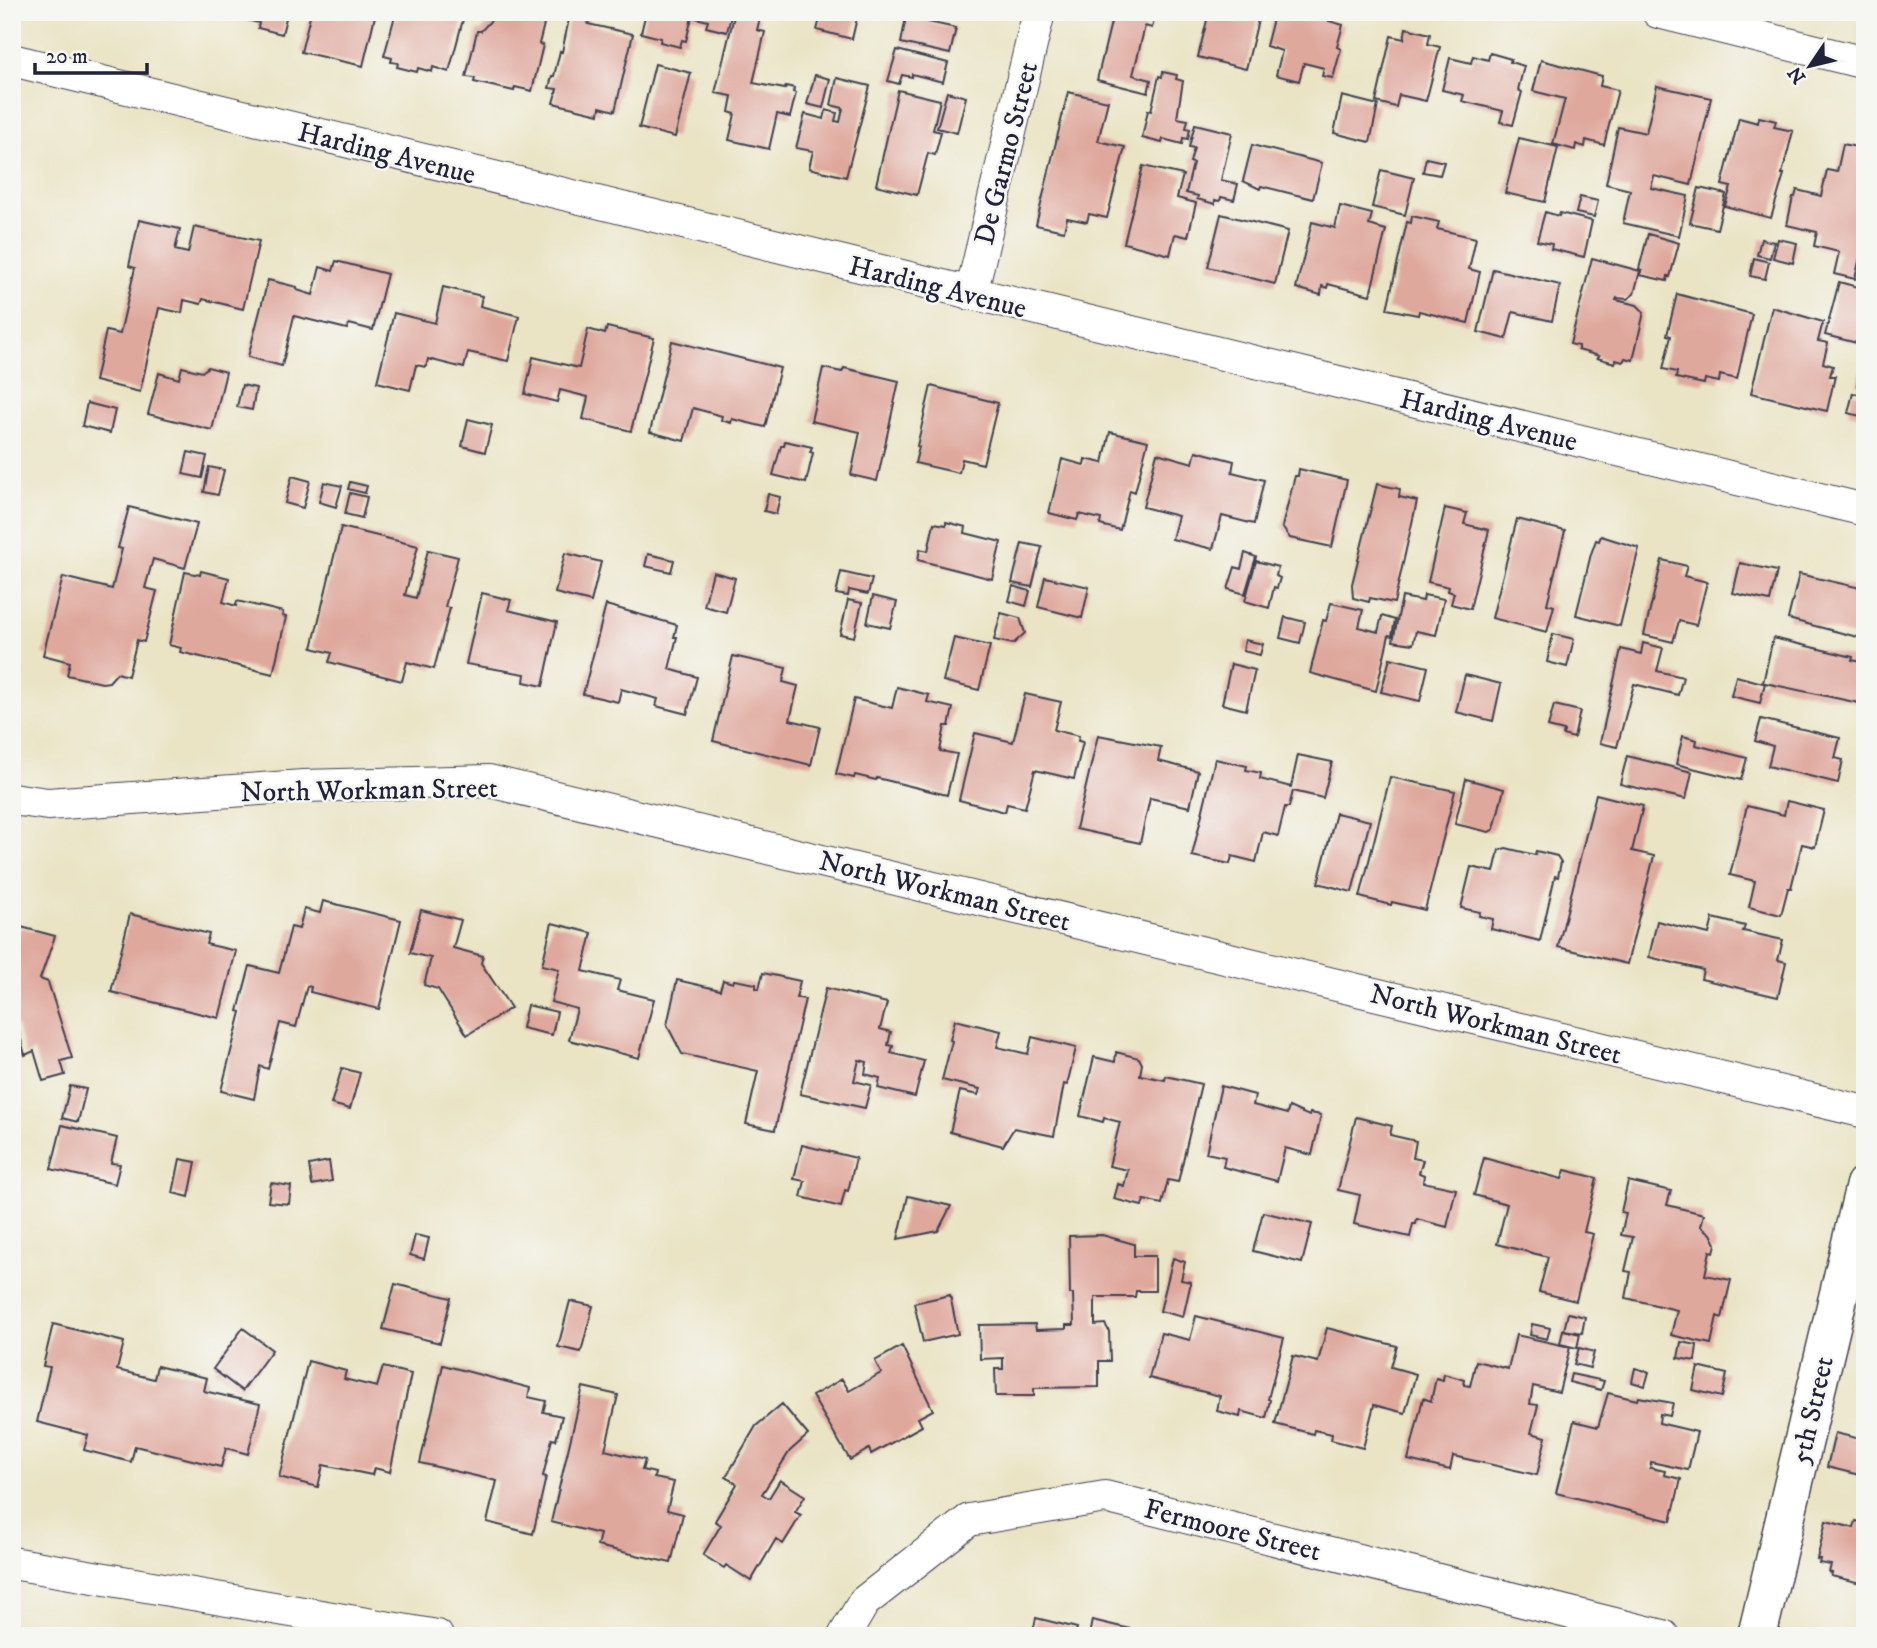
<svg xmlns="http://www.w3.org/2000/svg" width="1877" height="1648" font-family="'IM FELL DW Pica',serif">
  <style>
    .building { fill: #dfa89d }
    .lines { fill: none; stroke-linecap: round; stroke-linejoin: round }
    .minor-casing { stroke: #403f50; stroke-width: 34 }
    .tertiary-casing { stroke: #403f50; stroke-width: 41 }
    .minor { stroke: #fff; stroke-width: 32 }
    .tertiary { stroke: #fff; stroke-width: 38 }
    .labels { text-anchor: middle; stroke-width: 5; stroke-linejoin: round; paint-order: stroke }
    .street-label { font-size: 28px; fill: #22223b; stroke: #f6f6f2 }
  </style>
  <rect width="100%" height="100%" fill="#f6f6f2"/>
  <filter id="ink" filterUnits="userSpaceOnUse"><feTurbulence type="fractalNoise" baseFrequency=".0143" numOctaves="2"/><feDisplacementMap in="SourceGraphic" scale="14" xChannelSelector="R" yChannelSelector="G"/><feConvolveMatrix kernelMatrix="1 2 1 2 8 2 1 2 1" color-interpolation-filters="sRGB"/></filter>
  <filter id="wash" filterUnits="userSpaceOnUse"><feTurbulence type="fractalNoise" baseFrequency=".00686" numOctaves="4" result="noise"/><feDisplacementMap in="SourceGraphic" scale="28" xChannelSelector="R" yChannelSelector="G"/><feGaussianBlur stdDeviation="1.57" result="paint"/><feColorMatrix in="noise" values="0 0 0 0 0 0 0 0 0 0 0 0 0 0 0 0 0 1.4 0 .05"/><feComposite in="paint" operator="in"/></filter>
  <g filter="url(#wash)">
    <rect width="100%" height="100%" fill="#eae4c5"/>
    <g id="blocks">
      <!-- building -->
      <path class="building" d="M240,12h45l2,2 -5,20 -24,-6 1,-5 -20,-5z
        M311,12h65l-13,54 -62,-14z
        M396,12h69l-16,60 -16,-5 -1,5 -14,-4 -1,4 -20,-5 1,-4 -7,-1 1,-4 -8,-2z
        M508,12h39l-8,32 4,1 -11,46 -17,-4 -1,4 -40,-9 1,-4 -9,-1 11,-46h4l12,-13 13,3z
        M557,12h34l-3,12 45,10 -18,77 -15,-4 -1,7 -46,-11 4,-14 -8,-1 3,-12h2l6,-25 2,1 7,-33 -13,-3z
        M646,12h86l-5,20 -21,-5 2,-6 -16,-4 -6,24 -4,-1 -2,7 -20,-5 1,-4 -20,-5z
        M735,12l25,6 -3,12 8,2 -12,51 32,6 1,-3 8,2 -1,4 3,1 -6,24 -13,-3 -8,35 -40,-9 6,-26 -6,-2 3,-16 -17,-3z
        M824,12h21l-1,3 13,3 -5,21 -35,-9 4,-15h3z
        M907,12h23l-2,10 28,6 -6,26 -49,-11z
        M1107,12h49l-4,16 -7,-2 -12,49 18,5 -3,13 -51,-13 15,-62 -6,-1z
        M1209,12h51l-14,57 -48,-12z
        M1308,12l22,3 -1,6 14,4 -6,22 4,2 -8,29 -11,-2 2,-8 -20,-5 -5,18 -23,-6 6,-24 -16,-5 8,-31 16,5 2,-7 15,3z
        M1406,28l24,6 -2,10 12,3 -14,54 -27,-6 -3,12 -20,-5 15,-66 13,3z
        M897,50l51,13 -5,19 -31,-8v3l-10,-2 -3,9 -11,-3z
        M1490,53l21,6 -1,3 14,4 -6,24 4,2 -9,33 -13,-3 3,-11 -41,-10 2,-6 -22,-5 8,-32 21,5 2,-7 15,4z
        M1541,60l61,16 -2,10 18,4 -14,55 -18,-5 -1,7 -9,-3 -1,6 -22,-6 12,-45 -32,-8z
        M655,64l36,9 -16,64 -36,-9z
        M1163,72l14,3 -1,4 7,2 -6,37 11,2 -2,8 4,1 -2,10 -5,-1 -1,6 -19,-5 -1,4 -20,-5 6,-28 3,1 8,-35 3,1z
        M815,75l15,4 -7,29 -16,-4z
        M837,78l33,8 -24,91 -37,-9 4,-17 -17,-3 9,-34 19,5 2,-9 11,3 -2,8 5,1 3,-14 -12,-3z
        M1657,86l54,12 -20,87 -37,-9 -3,12 37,8 -9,40 -56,-13 7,-33 -24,-6 12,-57 28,6z
        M898,90l42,10 -7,30 8,2 -6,23 -7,-2 -11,42 -41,-10z
        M947,92l19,5 -9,36 -20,-5z
        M1068,92l40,9 -10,40 27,6 -18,71 -18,-4 -2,8 -20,-4 -3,13 -28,-6z
        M1342,96l36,9 -8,37 -36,-9z
        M1759,117l17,4 -2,6 19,4 -11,43h2l-13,44 -46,-12 6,-19 -9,-2 17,-67 19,5z
        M1195,124l37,9 -11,47 17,4 -4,16 -13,-3 -1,4 -5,-1v4l-18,-5 1,-3 -12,-3 7,-30 -3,-1 4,-14 -5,-1z
        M1519,138l39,9 -13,55 -40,-9z
        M1843,144l22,5v68l-6,26 4,1 -8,35 -21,-5 5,-22 -25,-6 3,-14 -30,-7 6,-28h2l2,-7 24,6 6,-26 10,2z
        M1252,145l70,18 -9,36 -52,-13 -1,3 -17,-8z
        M1426,158l18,4 -4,13 -17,-3z
        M1143,166l40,9 -6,23 19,5 -8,34 -13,-3 -5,21 -46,-12z
        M1381,170l33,8 -9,37 -33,-8z
        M1699,188l27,6 -9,35 -27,-6z
        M1580,197l18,4 -4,16 -18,-4z
        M1340,206l32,8 -3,11 17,5 -16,65 -42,-11 -1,4 -5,-2 -1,9 -25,-7 16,-66 23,6z
        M1545,212l14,4 1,-3 32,8 -8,36 -33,-8 1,-5 -15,-3z
        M1221,214l67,17 -13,53 -67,-17z
        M1412,216l27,6 -2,7 39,9 -7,31 11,3 -12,51 -49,-12 -1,4 -31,-6 20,-87 4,1z
        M139,220l41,9 -5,21 13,3 6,-26 65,14 -16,68 -40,-10 -2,5 -17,-4 -2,13 -23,-5 -19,84 -45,-11 11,-50 14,3 15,-66 -6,-2z
        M1648,234l31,9 -9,34 -2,-1 -1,5 -27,-6 2,-5 -3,-1z
        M1761,239l13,3 -4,16 -13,-3z
        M1778,239l19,4 -4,20 -20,-5z
        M1864,254h1v28l-7,-2z
        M1592,258l48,13 -6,23 -7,5 -10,-1 -1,2 21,5 7,7 -11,48 -8,-2 -2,4 -7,-2 -1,3 -18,-5 2,-2 -21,-6v-4l-8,-2z
        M1754,258l15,4 -4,17 -15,-3z
        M336,261l51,13 -14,56 -24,-6 -2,5 -53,-13 -12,50 -34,-9 20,-77 29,7v3l16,5 7,-28 13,4z
        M1493,269l67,16 -8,36 -39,-9 -7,27 -28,-7z
        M1839,282l26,7v23l-8,31 -32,-8z
        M443,287l39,9 -2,10 39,10 -11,45 -40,-9 -4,16 -36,-9 -2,8 -10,-2 -6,25 -33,-8 17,-69 41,10z
        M1677,294l75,20 -15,65 -17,-4 -1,7 -14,-3 -1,5 -28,-6 1,-6 -14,-3 8,-33 -4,-1z
        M1772,307l51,15 -5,19 10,2 -5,20 10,3 -3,10h5l-8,35 -76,-18z
        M607,327l47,11 -23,93 -48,-12 5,-22 -28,-7 -3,12 -32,-8 8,-37 46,11 9,-39 17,5z
        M672,341l108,27 -15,59 -33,-8 -1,4 -10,-3 1,-4 -29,-8 -9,33 -34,-9z
        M1864,359h1v28l-8,-2z
        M182,367l20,5 6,-5 18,5 -14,58 -64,-16 11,-41 20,6z
        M823,368l19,4 2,-4 55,13 -22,100 -26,-6 9,-43 -49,-11z
        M242,385l14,3 -4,22 -15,-3z
        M931,386l67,17 -15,61 -21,-5 -3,14 -44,-10 4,-16 -2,-1z
        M1853,393l12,2v22l-17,-4z
        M87,403l28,7 -5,23 -28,-7z
        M468,419l24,6 -7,27 -23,-6z
        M1110,432l38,9 -13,51 -5,-2 -10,40 -20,-5 1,-6 -22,-5 -2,6 -28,-7 13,-54 22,6 1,-6 18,4z
        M785,441l27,6 -2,5 3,1 -7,30 -33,-8 8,-29h3z
        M1196,451l38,10 -2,11 32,8 -10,44 -32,-8 -9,33 -41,-10 6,-23 -35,-9 14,-54 36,10z
        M188,452l19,4 -5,22 -19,-4z
        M209,467l15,3 -6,25 -14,-3z
        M1299,469l48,11 -15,67 -42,-9 -8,-11 13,-51h3z
        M292,476l18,5 -7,27 -18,-5z
        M324,482l18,4 -6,21 -17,-5z
        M350,482l17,4 -2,7 -17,-4z
        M1377,484l23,5 -1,8 18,4 -23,102 -24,-5 -1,4 -16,-4 -1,-14z
        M350,493l17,4 -5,21 -17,-4z
        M768,494l12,3 -4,17 -12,-3z
        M129,507l68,17 -12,44 -32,-9 -8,29 12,3 -13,51 -7,-2 -9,36 -11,-3 -8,9 -7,1 -35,-8 3,-13 -27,-7 20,-78 49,12 10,-40 -4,-1z
        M1445,508l22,5 -3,11 25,6 -19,79 -19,-5 3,-11 -6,-2 1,-4 -21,-5z
        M1517,519l48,12 -18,73 7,2 -7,26 -55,-14z
        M946,522l20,5 -1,6 36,9 -9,37 -74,-19 2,-11 8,2 6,-28 12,2z
        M341,527l77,19 -13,49 11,3 12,-48 30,7 -13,50 5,1 -16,61 -27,-7 -5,19 -73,-19 3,-9 -20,-5z
        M1601,536l38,12 -19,78 -44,-11 15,-61 5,-14 3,1z
        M1022,543l20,4 -10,40 -20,-4z
        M565,553l36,9 -10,40 -36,-9z
        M1245,553l11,4 -11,37 -17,-5 7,-22 6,2z
        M648,554l26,6 -3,12 -26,-6z
        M1662,560l25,6 -3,10 23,6 -11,43 -17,-4 -6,21 -29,-7z
        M1256,561l22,6 -2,9 4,2 -3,10 -3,-1 -5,21 -24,-7z
        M1740,563l37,8 -7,30 -37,-8z
        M201,571l28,7 -6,24 13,4 1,-5 46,11 -1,4 4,1 -13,57 -93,-22 1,-4 -12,-3 16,-73 15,3z
        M713,572l22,6 -9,34 -22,-6z
        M841,572l31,7 -4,15 -19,-4 -1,6 -12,-2z
        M1799,574l66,15v50l-77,-20z
        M1045,577l44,10 -7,31 -44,-11z
        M1013,586l17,5 -4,15 -17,-5z
        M482,593l29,7 -3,10 49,12 -14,64 -19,-4 1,-8 -59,-10z
        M1424,595l20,4 -8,36 -20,-4 -3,13 -20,-3 9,-44 21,4z
        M873,596l24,6 -7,26 -23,-5z
        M848,600l14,3 -8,34 -14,-3z
        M1331,603l32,7 -4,17 19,5 4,-16 13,4 -3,16 -3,-1 -13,56 -66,-18 13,-53 3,1z
        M606,605l71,20 -3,12h3l-8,32 28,8 -10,37 -31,-8 2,-7 -37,-10 -3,13 -35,-8z
        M1001,613l19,5 5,15 -12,11 -19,-4z
        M1285,617l20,5 -5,21 -20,-5z
        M1553,634l21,5 -7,28 -20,-5z
        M954,638l36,8 -11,44 -36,-9z
        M1773,638l80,19 -1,3 13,3 -4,19 3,1 -5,20 -94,-20 -5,20 -29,-7 5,-20 27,7z
        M1245,640l18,4 -3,11 -17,-4z
        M1643,643l20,5 -6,23 26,6 -5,18 -44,-11 -17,63 -17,-4 21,-94 20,5z
        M733,656l53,12 -3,14 15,4 -8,34 30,7 -9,38 -98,-24z
        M1390,658l38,9 -8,34 -39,-9z
        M1231,664l24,6 -9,40 -24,-6z
        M1465,675l36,9 -8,37 -37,-9z
        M897,687l32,8 -2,7 26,6 -4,18h-4l-5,25 17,3 -10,41 -70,-17 -1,2 -21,-5 -1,3 -18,-4 18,-75 38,9z
        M1025,694l36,8 -7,28 25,6 -1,5 5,1 -9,37 -39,-9 -10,38 -18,-4 -2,8 -46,-12 16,-67 38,9z
        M1554,705l26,6 -6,27 -11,-3 1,-4 -16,-4z
        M1761,719l79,19 -5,20 8,2 -5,23 -70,-17 5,-20 -18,-5z
        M1098,735l63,12 -3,14 40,10 -8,36 -40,-9 -10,45 -64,-14z
        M1683,736l14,4 -1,5 51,13 -6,22 -65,-16z
        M1298,755l34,7 -9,36 -30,-7 -4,16h-4l-7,29 -15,-4 -7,30 -24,-6 -2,8 -38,-8 23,-97 32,7 -1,4 15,3 -1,6 31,8z
        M1627,756l65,16 -6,27 -66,-15z
        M1390,777l65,14 -30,119 -33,-8 -1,3 -31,-8z
        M1466,779l38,10 -10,40 -5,3 -34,-8z
        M1596,794l47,12 -11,45 22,5 -27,108 -69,-17z
        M1787,801l37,9 -9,37 -13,-3 -11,44h-3l-7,27 -32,-8 6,-26 -25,-6 17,-69 37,9z
        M1336,813l34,8 -18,71 -34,-9z
        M1506,848l29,7 1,-4 21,5 4,6 -3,15 -3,-1 -15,65 -49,-12 2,-10 -14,-3 1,-4 -19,-4 10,-41 23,5 5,-22z
        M323,901l78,19 -22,89 -69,-17 1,-5 -4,-1 -11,41 -16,-4 -12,46 -8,-3 -6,33 -33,-8 20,-79 -3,-1 12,-45 29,7 12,-46 8,2 5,-20 16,4z
        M421,910l40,10 -8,28 30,8 -2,7 30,45 -44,27 -29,-46 -14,-4 7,-27 -21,-5z
        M130,914l79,20 -3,10 30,7 -17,67 -108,-26z
        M1713,918l32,8 -2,5 40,9 -5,20 8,2 -8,35 -77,-18 2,-9 -54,-13 8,-36 52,13z
        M552,923l40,10 -9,38 37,9 -3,10 37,9 -15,59 -70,-18 8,-31 -26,-7 8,-33 -17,-4z
        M21,927l34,9 -15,43 8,3 24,76 -11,3 4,14 -22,6 -9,-30 -9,4 -8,-30 -5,1v-81z
        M763,973l37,8 -4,17 9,1 -30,131 -29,-6 12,-53 -76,-17 -15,-29 10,-45 43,10 3,-10 10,3 1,-3 22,4v4l3,1z
        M826,988l61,15 -7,26 11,3 -3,13 5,1 -2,7 33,8 -9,36 -37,-9 2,-10 -15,-4 2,-12 -8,-2 -5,21 17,4 -6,23 -65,-14z
        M527,1005l30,7 -5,23 -30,-7z
        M955,1020l46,11 -4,16 31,7 4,-17 44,11 -9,37 -3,-1 -10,52 -40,-8 -11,18 -53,-14 10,-41 18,4 2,-6 -38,-9 10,-39 -2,-1z
        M1116,1052l23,6 3,6 -2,11 25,5 1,-4 35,8 -23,98 -10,-2 -6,24 -18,-4 -2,6 -28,-7 4,-15 6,2 4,-16 -19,-4 11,-44 -16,-4 -1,4 -23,-6 14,-59 21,5z
        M342,1068l18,5 -10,36 -19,-5z
        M70,1086l16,3 -8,33 -16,-4z
        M1221,1086l34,9 -2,10 34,9 2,-7 20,9 1,-3 11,2 -9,40 -27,-7 -8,33 -54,-14 2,-10 -19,-4z
        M1356,1117l36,9 -2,9 26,6 -3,17 10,2 -4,13 5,2 -1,7 33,7 -9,38 -30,-8 -1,5h-3l-3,13 -56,-13 6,-29 -22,-5z
        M62,1125l55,13 -6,25 9,1 -5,20 -64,-15z
        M802,1145l54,13 -8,33 -3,-1 -4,17 -40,-10 4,-16 -11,-2z
        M1484,1158l78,21 3,-9 32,8 -13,54 9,2 -17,67 -37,-9 9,-35 -51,-13 10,-40 -33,-9z
        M180,1159l16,3 -7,35 -16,-4z
        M329,1161l3,20 -20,4 -3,-20z
        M1628,1181l43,10 -4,14 37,9 -3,12 10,8 5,10 -2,8 -4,-1 -5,24 26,5 -9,38 -5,-2 -6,28 -40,-9 6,-25 -51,-12 5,-26 -6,-1 8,-34 -12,-2 5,-22 -5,-1z
        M271,1183l20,3 -2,18 -21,-2z
        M908,1196l43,10 -13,25 -40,8z
        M1263,1212l49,12 -10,39 -49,-12z
        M415,1235l14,3 -5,21 -14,-4z
        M1102,1235l32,9v12h21v35h-19l-1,6h-40v28l10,-1 4,7 1,30h-11v26l-65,1v8h-38l-1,-27h8v-11l-23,1 -1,-34 56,-1 1,6 30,-1v-4h8l-1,-31h-3l-1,-58z
        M1173,1258l12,4 -4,18 10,2 -8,35 -23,-6z
        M395,1284l56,14 -11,45 -57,-14z
        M950,1295l8,39 -35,8 -9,-39z
        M570,1301l23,5 -12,46 -23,-5z
        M1568,1313l17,4 -3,16 -18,-3z
        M1196,1316l88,22 -16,61 2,1 -4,18 -25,-7 -1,6 -23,-6 3,-15 -71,-18 12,-45 29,7z
        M53,1324l71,18 -7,28 37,9 3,-13 50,12 -3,13 56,13 -12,50 -22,-6 -5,19 -86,-21 -4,16 -47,-12 4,-15 -51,-13 13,-55 -7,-1z
        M1532,1324l18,4 -3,11 -17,-4z
        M243,1328l29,22 -30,41 -29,-22z
        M1327,1328l70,18 -6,21 25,7 -11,39 -31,-8 -11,43 -32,-8 1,-6 -18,-4 -1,4 -38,-10 18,-68 25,6z
        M1563,1330l17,4 -3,14 -17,-4z
        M1516,1335l54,12 -11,45 -26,-6 -3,18 8,1 -7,28 15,4 -9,38 -84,-19 -3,14 -42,-10 15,-62 8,3 5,-23 7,2 1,-6 21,6 -1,5 6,1 6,-25 32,8z
        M1681,1342l16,3 -2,16 -17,-3z
        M902,1346l31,64 -15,8 4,8 -51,28 -2,-5 -19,11 -38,-64 30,-17 7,12 32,-18 -6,-12z
        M1579,1348l15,4 -4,16 -16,-4z
        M308,1361l38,10 -2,8 33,8 6,-20 28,7 -21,98 -16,-4 -2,7 -49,-10 -5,22 -39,-10z
        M443,1365l87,23 -2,9 18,4 -3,11 19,4 -6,24 -4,-1 -9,37 3,1 -13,57 -46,-12 10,-41 -77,-18z
        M1698,1367l29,7 -5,23 -29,-7z
        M1635,1368l14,4 -4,14 -13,-4z
        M1571,1374l33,7 -3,9 -32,-8z
        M583,1387l35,8 -13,55 40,10 -3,10 13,3 -1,5 20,4 -7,28 16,4 -12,49 -74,-17 3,-12 -49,-12z
        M1608,1393l29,7 1,-3 35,6 -3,13 -10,-2 -1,9 38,9 -9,38 -37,-8 -1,6 15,3 -1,4 17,4 -10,42 -115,-28 18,-72 24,6z
        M782,1404l26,31 -18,16 -28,43 7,4 11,-18 25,16 -10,16 6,3 -18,29 -7,-5 -25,42 -25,-16 -2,3 -21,-13 18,-30 -6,-4 22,-37 -11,-7 30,-51z
        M1835,1433l30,7 -1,36 -37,-9z
        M1826,1521l28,7 2,-7 9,2v61l-34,-8 1,-3 -3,-1 2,-7 -12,-2 1,-4h-3z
        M1036,1618l41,10 -2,8h-43z
        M1092,1620l38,9 -2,7h-39z
        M1006,1629l25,6 -1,1h-26z"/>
    </g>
  </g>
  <g filter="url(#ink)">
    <use href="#blocks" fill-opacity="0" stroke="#403f50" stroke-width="2"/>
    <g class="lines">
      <!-- minor casing -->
      <g class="minor-casing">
        <path id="minor" d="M1658,12l207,51
          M12,60l1853,450
          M971,294l68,-282
          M12,799l36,5 255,-18 186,-5 1376,331
          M12,1563l425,73
          M844,1636l20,-34 105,-82 136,-23 558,139"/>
      </g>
      <!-- tertiary casing -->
      <g class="tertiary-casing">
        <path id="tertiary" d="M1757,1636l108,-451"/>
      </g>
      <!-- minor -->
      <use href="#minor" class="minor"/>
      <!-- tertiary -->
      <use href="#tertiary" class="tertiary"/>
    </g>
  </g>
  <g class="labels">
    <!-- street labels -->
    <g class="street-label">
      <text transform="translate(387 152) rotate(14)" y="10">Harding Avenue</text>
      <text transform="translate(1005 153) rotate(-76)" y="10">De Garmo Street</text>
      <text transform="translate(938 286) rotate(14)" y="10">Harding Avenue</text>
      <text transform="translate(1489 419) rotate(14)" y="10">Harding Avenue</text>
      <text transform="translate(369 789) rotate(-1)" y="10">North Workman Street</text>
      <text transform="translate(945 890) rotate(14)" y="10">North Workman Street</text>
      <text transform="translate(1496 1023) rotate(14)" y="10">North Workman Street</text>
      <text transform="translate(1811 1410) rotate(-77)" y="10">5th Street</text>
      <text transform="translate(1233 1529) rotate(14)" y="10">Fermoore Street</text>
    </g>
  </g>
  <!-- margin -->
  <rect width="1877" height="1648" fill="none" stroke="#f6f6f2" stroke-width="42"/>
  <!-- north arrow -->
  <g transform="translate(1810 66) rotate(235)" stroke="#f6f6f2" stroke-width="5" paint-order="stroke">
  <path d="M0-5L12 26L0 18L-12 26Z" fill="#22223b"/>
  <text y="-10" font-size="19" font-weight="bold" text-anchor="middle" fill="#22223b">N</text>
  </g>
  <!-- scale -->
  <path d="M35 63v10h112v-10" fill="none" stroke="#22223b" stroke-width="3.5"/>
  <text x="46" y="63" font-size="21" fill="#22223b" stroke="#f6f6f2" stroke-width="5" paint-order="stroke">20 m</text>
</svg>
